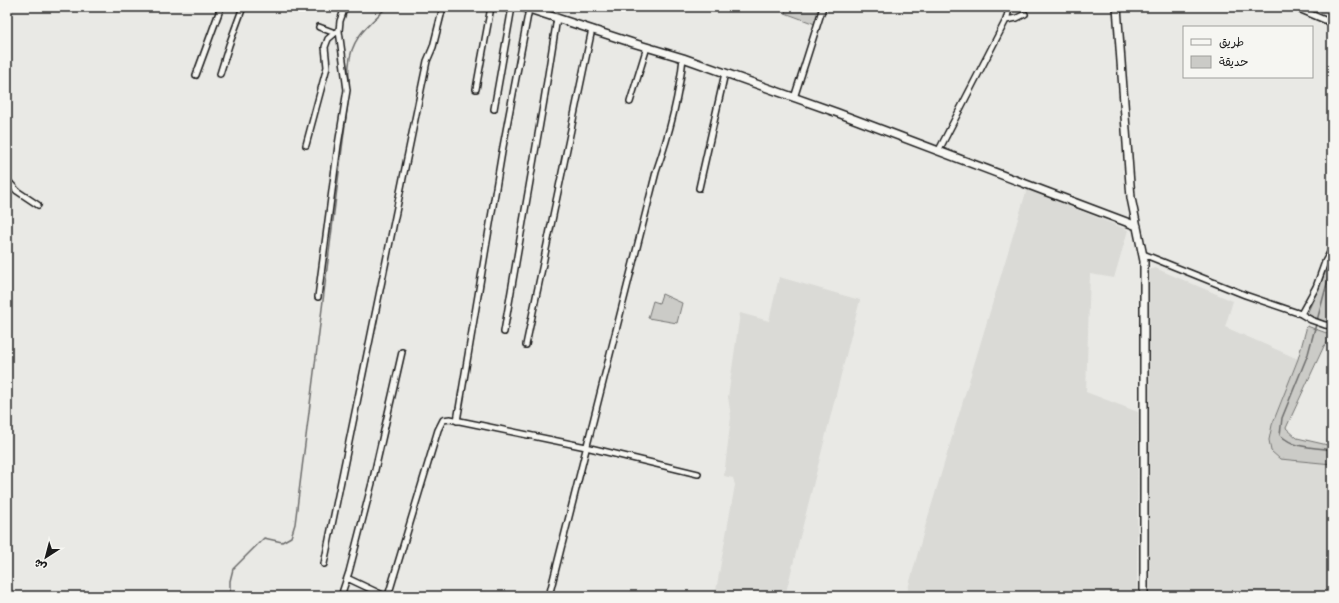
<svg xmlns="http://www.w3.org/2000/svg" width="1339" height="603" font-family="'Gochi Hand','Playpen Sans Arabic',sans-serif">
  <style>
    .built { fill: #dadad6 }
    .green { fill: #cbcbc7; stroke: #747472 }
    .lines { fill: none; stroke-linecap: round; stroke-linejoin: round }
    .stream { stroke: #6d6d6c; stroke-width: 1.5 }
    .street-casing { stroke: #1c1c1c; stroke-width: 8 }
    .secondary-casing { stroke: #1c1c1c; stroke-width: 10 }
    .street { stroke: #f6f6f2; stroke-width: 5 }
    .secondary { stroke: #f6f6f2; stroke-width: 7 }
  </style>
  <rect width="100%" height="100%" fill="#e9e9e5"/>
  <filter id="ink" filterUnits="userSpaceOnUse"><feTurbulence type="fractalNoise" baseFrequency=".025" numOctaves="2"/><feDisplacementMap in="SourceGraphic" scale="8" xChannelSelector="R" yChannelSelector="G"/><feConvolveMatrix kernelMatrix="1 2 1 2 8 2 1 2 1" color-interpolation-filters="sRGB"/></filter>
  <g filter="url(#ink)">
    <!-- built -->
    <path class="built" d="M1027,189l101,41 -14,48 -24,-4 -4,118 52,20 -1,184h-231l19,-69z
      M1155,268l78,33 -8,26 73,32 -26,66 -3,15 2,11 9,8 52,5v132h-182l-2,-73 1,-253z
      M779,277l81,23 -75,296h-70l20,-111 -2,-7 -9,-2 7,-59 -3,-20 12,-84 29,8z"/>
    <!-- green -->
    <path class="green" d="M787,7h30l-1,2 3,2 -4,13 -30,-11z
      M1332,257v65h-7l-18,-8z
      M662,294l20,9 -5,20 -29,-5 5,-17 6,2z
      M1307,326l25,9v2l-8,9 -38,82 11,10 35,8v18l-52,-5 -9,-8 -2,-11 3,-15 26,-66z"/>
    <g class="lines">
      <!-- stream -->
      <path class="stream" d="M349,89c1,-8 -1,-16 0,-24 2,-28 20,-40 38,-58
        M1332,271l-3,5 -21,78 -26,64 -2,17c17,15 31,11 52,15
        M230,596v-15l3,-12 31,-31 18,4 9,-5 4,-13 53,-423"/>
      <!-- street casing -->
      <g class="street-casing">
        <path id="street" d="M1294,7l38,16
          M1006,20l11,-2 8,-4
          M319,27l16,6
          M220,74l9,-29 14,-38
          M196,75l25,-68
          M476,89l15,-82
          M794,98l29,-91
          M630,102l17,-55
          M494,109l18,-102
          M306,145l21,-78 -2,-20 3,-8 7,-6 4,-2
          M939,150l67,-130 3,-11 -1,-2
          M7,180l10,11 21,14
          M699,188l26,-115
          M1143,254l102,41 56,19 10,6 14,5 7,1
          M318,297l20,-152 9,-55 -8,-59 1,-10 5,-14
          M1301,314l15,-27 9,-25 7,-13
          M504,332l40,-232 13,-82
          M526,345l66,-316
          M457,421l45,-269 27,-143
          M324,564l98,-479 5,-24 6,-14 10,-40
          M347,578l38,18
          M342,596l1,-6 6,-18 23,-89 30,-131
          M388,596l50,-166 5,-10 7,-1 136,28 112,27
          M549,596l107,-424c13,-37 23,-75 27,-114"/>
      </g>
      <!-- secondary casing -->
      <g class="secondary-casing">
        <path id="secondary" d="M523,7l110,36 50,15 155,55 299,113
          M1117,7l14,191 13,63v335"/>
      </g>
      <!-- street -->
      <use href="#street" class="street"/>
      <!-- secondary -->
      <use href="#secondary" class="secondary"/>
    </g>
  </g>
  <!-- margin -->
  <rect width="1339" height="603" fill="none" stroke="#f6f6f2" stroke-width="24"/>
  <rect x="12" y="12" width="1315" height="579" fill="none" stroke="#1c1c1c" stroke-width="1.5" filter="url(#ink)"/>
  <!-- legend -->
  <rect x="1183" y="26" width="130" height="52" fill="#f6f6f2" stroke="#9f9f9c"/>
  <rect x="1191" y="39" width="20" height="6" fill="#f6f6f2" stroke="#9f9f9c"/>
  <text x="1219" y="46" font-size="12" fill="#1c1c1c">طريق</text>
  <rect x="1191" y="56" width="20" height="12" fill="#cbcbc7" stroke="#9f9f9c"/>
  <text x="1219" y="66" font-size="12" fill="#1c1c1c">حديقة</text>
  <!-- north arrow -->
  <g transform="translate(46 557) rotate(216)" stroke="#f6f6f2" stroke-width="3" paint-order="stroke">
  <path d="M0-3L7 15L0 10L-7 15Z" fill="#1c1c1c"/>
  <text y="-6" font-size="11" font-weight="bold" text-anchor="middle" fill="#1c1c1c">ش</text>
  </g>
</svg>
